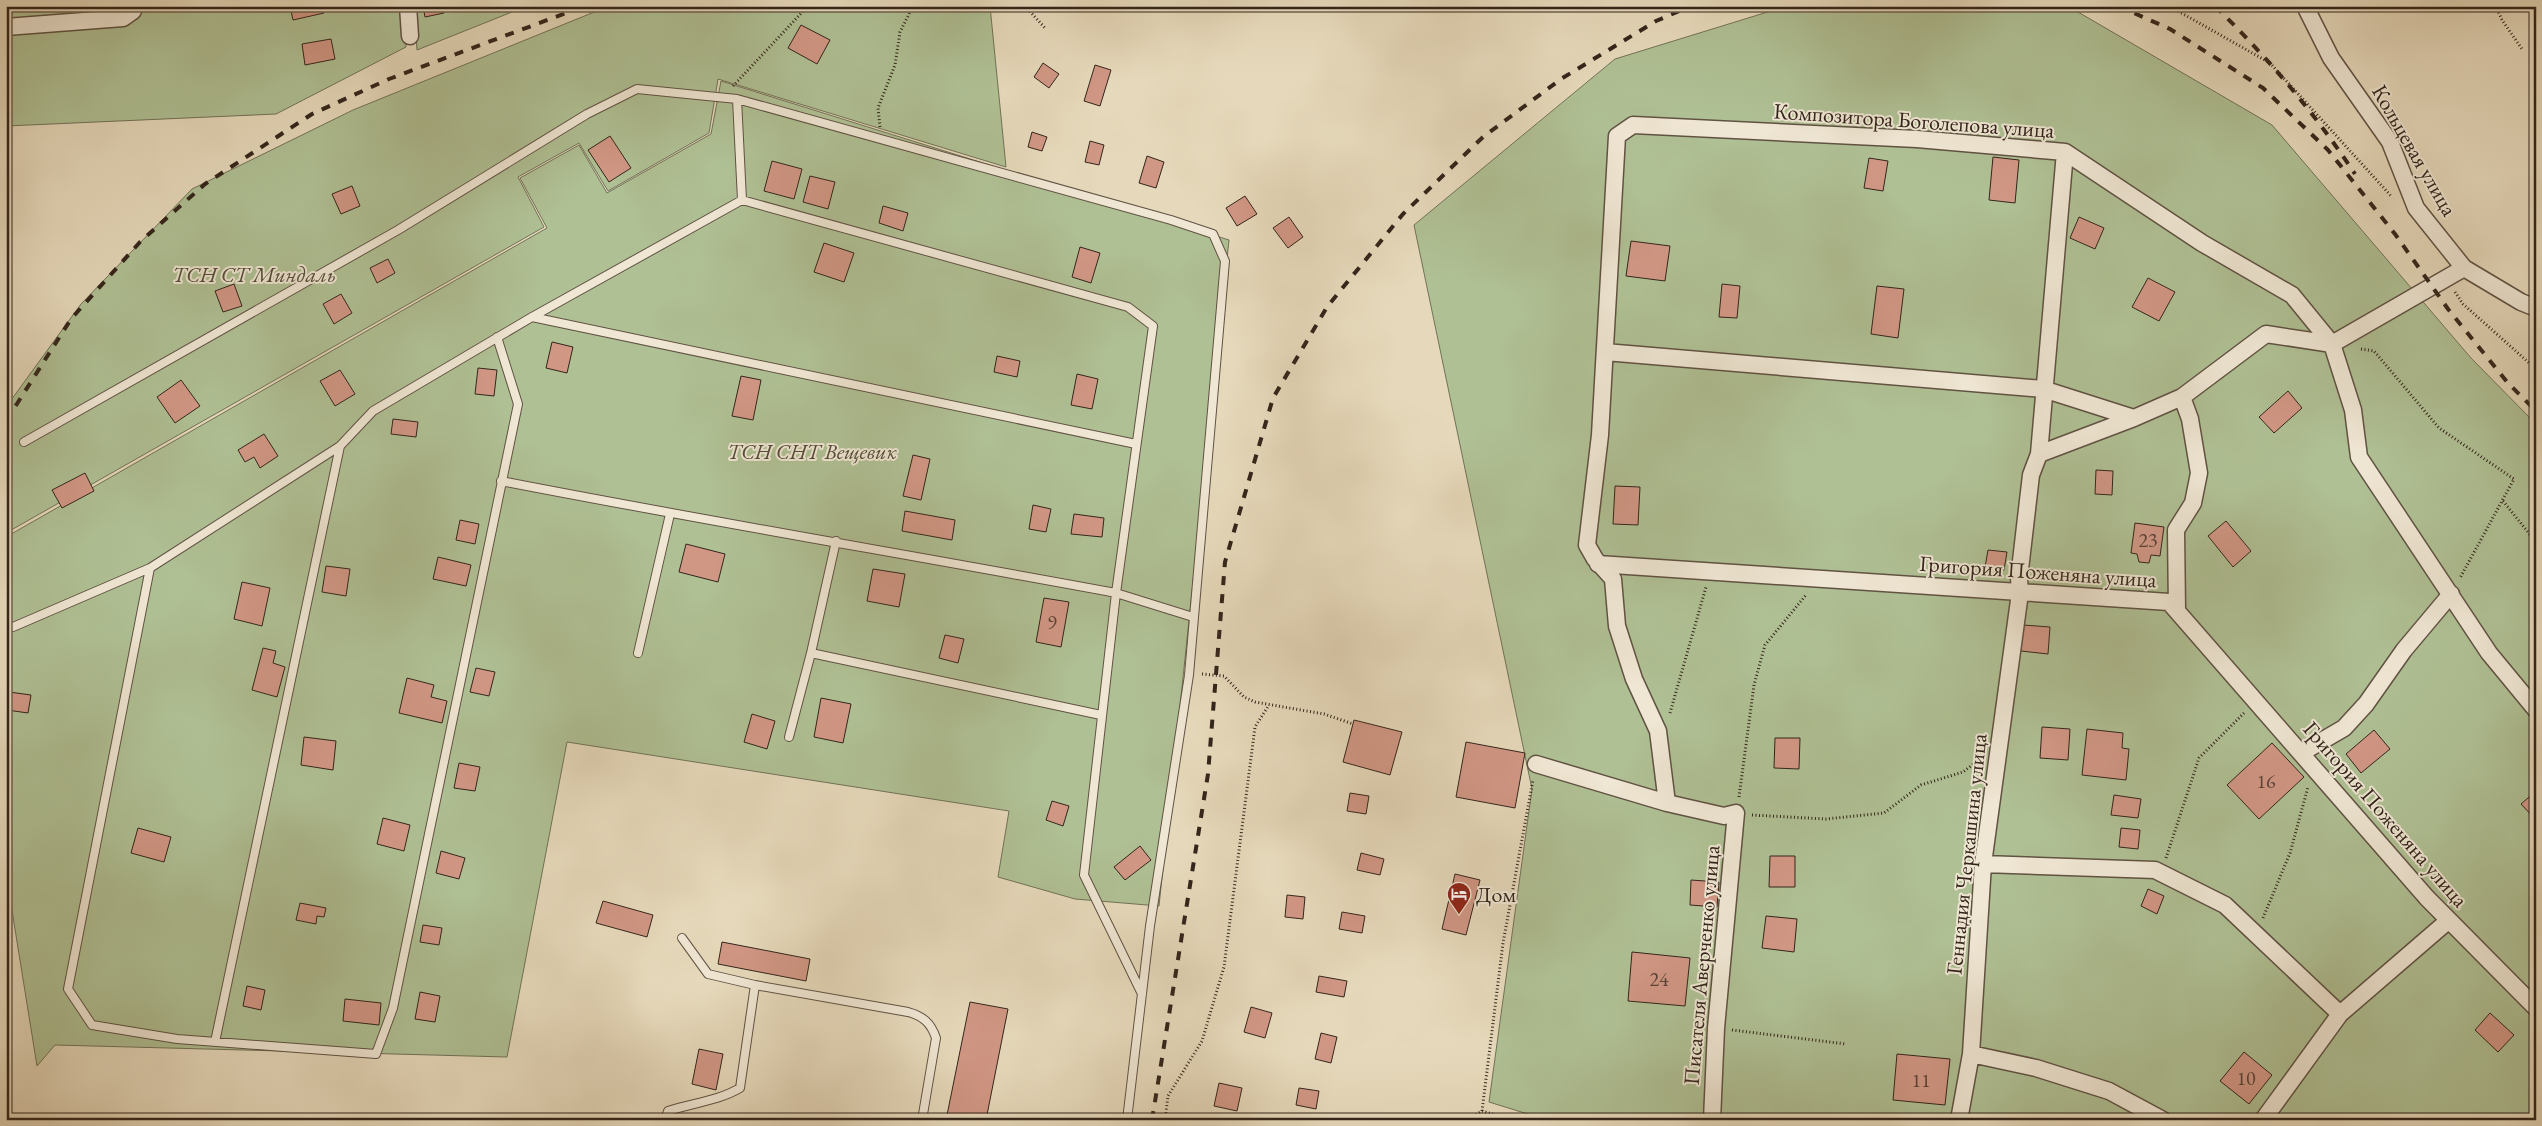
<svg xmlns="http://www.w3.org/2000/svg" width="2542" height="1126" font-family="'EB Garamond',serif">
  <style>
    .green { fill: #afc094; stroke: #717258 }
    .building { fill: #d19785; stroke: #33251b }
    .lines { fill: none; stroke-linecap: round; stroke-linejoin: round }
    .lane-casing { stroke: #605243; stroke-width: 10 }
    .street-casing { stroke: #605243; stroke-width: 19 }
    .path { stroke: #33251b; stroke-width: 3; stroke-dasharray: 1 2.5; stroke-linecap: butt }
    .lane { stroke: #efe6d3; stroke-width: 8 }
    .street { stroke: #efe6d3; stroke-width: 16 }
    .rail { stroke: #33251b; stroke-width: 4; stroke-dasharray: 9 9; stroke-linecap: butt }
    .labels { text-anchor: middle; stroke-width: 4; stroke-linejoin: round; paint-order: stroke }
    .number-label { font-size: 20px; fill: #5a4236 }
    .street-label { font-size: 22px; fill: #33251b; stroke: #efe6d3 }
    .park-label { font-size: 22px; font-style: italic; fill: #524c39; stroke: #efe6d3 }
    .poi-label { font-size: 22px; fill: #33251b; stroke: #efe6d3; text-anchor: start }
  </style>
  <rect width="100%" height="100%" fill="#e6d9bb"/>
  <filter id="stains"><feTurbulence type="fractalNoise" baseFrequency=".004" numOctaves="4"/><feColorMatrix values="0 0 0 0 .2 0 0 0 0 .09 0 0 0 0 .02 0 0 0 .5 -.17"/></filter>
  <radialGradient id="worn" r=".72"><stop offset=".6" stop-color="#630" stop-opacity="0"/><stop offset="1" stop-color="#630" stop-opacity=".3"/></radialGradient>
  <!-- green -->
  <path class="green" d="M6,6h397l3,41 -130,67 -270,12z
    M414,6h113l-110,44z
    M609,6h381l16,161 -288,-88 -9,54 -101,58 -29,-48 -61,34 26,50 -538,306v-126l75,-103 111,-115 161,-79z
    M1787,6h259l32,6 194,113 199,233 65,66v696h-989l-58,-18 43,-313 -118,-564 201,-166z
    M721,81l508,159 -70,666 -84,-7 -77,-22 11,-66 -442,-69 -60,315 -452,-12 -18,21 -31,-193v-336l541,-309 -27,-50 59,-33 28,48 104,-59z"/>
  <!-- building -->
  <path class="building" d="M98,6h22l1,4 -22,3z
    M290,6h33l1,7 -31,7z
    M423,6h20l1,7 -19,4z
    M801,25l29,15 -13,24 -29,-16z
    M331,39l4,20 -30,6 -3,-21z
    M1043,63l16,11 -10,14 -15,-11z
    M1095,65l16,5 -11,36 -16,-5z
    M1032,132l15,5 -5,14 -14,-4z
    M610,136l21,32 -22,14 -21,-32z
    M1090,141l14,4 -5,20 -14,-3z
    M1147,156l17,6 -8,26 -17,-5z
    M1993,157l26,3 -4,43 -26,-3z
    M1869,158l19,3 -5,30 -19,-3z
    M772,161l30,8 -8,30 -30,-8z
    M810,176l25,6 -7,27 -25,-7z
    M352,186l8,20 -19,8 -9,-20z
    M1245,196l12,18 -20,12 -11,-18z
    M883,206l25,7 -5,18 -24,-8z
    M1289,217l14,20 -15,11 -15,-20z
    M2079,217l25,11 -9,21 -25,-11z
    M1631,241l39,5 -5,35 -39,-5z
    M824,243l30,10 -10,29 -30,-10z
    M1080,247l20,6 -9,30 -19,-6z
    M388,259l7,14 -18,10 -7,-15z
    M2148,278l27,14 -16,29 -27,-14z
    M234,284l8,22 -19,6 -8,-21z
    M1722,284l18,2 -3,32 -18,-1z
    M1877,286l27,3 -6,49 -27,-4z
    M341,294l11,19 -18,11 -11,-20z
    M552,342l21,5 -6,26 -21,-5z
    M997,356l23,5 -3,16 -23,-5z
    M478,368l19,2 -3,26 -19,-2z
    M340,370l15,24 -20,12 -15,-25z
    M1077,374l21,5 -6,30 -21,-4z
    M741,376l20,4 -8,40 -21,-4z
    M181,380l19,26 -25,17 -18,-26z
    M2288,391l14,17 -28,25 -15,-16z
    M393,419l25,3 -2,15 -25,-3z
    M264,434l14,22 -18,12 -6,-11 -9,5 -7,-12z
    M913,455l17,4 -9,41 -18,-4z
    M2096,470l17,1 -1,24 -17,-1z
    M85,473l9,18 -32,17 -10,-18z
    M1615,486l25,1 -2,38 -25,-1z
    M1033,505l18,4 -5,23 -17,-3z
    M905,511l50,9 -3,20 -50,-9z
    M1074,514l30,4 -2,19 -31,-3z
    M460,520l19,4 -4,20 -19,-4z
    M2226,521l25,30 -18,16 -25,-31z
    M2135,523l29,4 -4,29 -9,-1 -2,8 -10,-1 -2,-8 -6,-1z
    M686,544l39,10 -7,28 -39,-10z
    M1988,550l19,2 -3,18 -19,-3z
    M438,557l33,8 -5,21 -33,-7z
    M326,566l24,3 -4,27 -24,-4z
    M873,569l32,5 -6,33 -32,-6z
    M242,582l28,6 -8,38 -28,-7z
    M1044,598l25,4 -8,45 -25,-5z
    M2023,625l27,2 -2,27 -27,-3z
    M945,635l19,4 -6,24 -19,-5z
    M263,648l13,3 -3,12 12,4 -8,30 -25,-7z
    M476,668l19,4 -6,24 -19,-4z
    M407,678l27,7 -3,12 16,4 -5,22 -43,-10z
    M9,692l22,3 -3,18 -21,-3z
    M821,698l30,6 -8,39 -29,-6z
    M752,714l23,7 -8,28 -23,-7z
    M1354,720l48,12 -12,43 -47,-13z
    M2042,727l28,2 -2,31 -28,-2z
    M2087,729l36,4 -1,15 7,1 -3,31 -44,-5z
    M2374,730l16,19 -29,24 -15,-19z
    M304,737l32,4 -3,29 -32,-5z
    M1775,738h25l-1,31 -25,-1z
    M1466,742l59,11 -10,55 -59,-11z
    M2272,743l32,34 -45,42 -32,-34z
    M459,763l21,4 -5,24 -21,-3z
    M2536,791v29l-15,-16z
    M1350,793l19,3 -3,18 -19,-3z
    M2114,795l27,4 -3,19 -27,-3z
    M1052,801l17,5 -6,20 -17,-6z
    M383,818l27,7 -6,26 -27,-7z
    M138,828l33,9 -7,25 -33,-9z
    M2121,828l19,2 -2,19 -19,-2z
    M1140,846l11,14 -26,20 -11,-13z
    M441,851l24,7 -6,21 -23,-6z
    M1361,853l23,6 -4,16 -23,-5z
    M1770,856h25v31h-26z
    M1455,874l25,6 -14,55 -24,-6z
    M1691,880l28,2 -2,25 -27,-2z
    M2148,889l16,7 -7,18 -16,-8z
    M1287,895l18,2 -2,22 -18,-2z
    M603,901l50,14 -6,22 -51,-14z
    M300,903l26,5 -2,9 -7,-1 -1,8 -20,-4z
    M1342,912l23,4 -3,17 -23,-4z
    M1766,916l31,3 -3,33 -32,-4z
    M423,925l19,3 -3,17 -19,-3z
    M722,942l88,17 -4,22 -88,-17z
    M1632,952l58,6 -5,48 -57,-5z
    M1319,976l28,5 -3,16 -28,-5z
    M247,986l18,4 -4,20 -18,-4z
    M420,992l20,4 -5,26 -20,-3z
    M345,999l36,4 -2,22 -36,-4z
    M970,1002l38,7 -22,111h-40z
    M1251,1007l21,6 -7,25 -21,-6z
    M2490,1013l24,22 -16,17 -23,-22z
    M1321,1033l16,4 -6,26 -16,-4z
    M699,1049l24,5 -7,36 -24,-6z
    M2244,1052l28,23 -23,29 -29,-23z
    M1897,1054l53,5 -5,46 -52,-5z
    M1219,1083l23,5 -5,23 -23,-5z
    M1299,1088l20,3 -3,18 -20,-4z"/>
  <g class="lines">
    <!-- lane casing -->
    <g class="lane-casing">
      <path id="lane" d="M532,317l604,127
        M24,442l374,-212 189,-116 50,-25 100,10 434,121 42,14 12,27 -36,414 -39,251 -23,194
        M501,481c205,40 410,74 615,112l37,-267 -25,-19 -386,-107
        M150,568l-82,421 24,36 85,14 199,15 17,-46 125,-604 -21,-67
        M13,627l137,-59 190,-122 33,-35 159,-94 210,-117 -5,-101
        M638,653l32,-139
        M811,653l290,62
        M789,737l22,-84 25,-112
        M682,938l26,36 47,11 153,27c15,4 23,11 28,26l-14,82
        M1142,994l-58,-119 32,-282 77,24
        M215,1042l125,-596
        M665,1120l3,-9c24,-8 50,-10 72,-23l15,-103"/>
    </g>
    <!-- street casing -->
    <g class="street-casing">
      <path id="street" d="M408,6l2,30
        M2305,6l26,52 59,84 26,66 48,60 57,34 15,6
        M6,27l117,-9 10,-7 1,-5
        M1605,352l438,37 91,29
        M2039,454l26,-302
        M1598,564l571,38 258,296 109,110
        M2177,611l-1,-81 17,-27 6,-30 -9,-54 -8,-22
        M2301,753l43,-25 22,-24 38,-54 47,-56
        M1536,764l131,39 57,13 12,-3 -20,215 -4,92
        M1667,803l-9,-72 -24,-52 -17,-53 -4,-47 -18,-20 -8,-14 13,-110 17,-299 16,-11 284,14 148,13 137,91 90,52 40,49 21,66 6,47 130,196 47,57
        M1983,864l172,6 70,35 115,109
        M1971,1054l65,14 73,23 54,29
        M1959,1120l12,-66 12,-190 37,-271 -1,-15 12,-103 8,-21 95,-36 48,-21 84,-63 66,10 132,-76
        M2263,1120l77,-106 109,-94"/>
    </g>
    <!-- path -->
    <path class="path" d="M1025,6l20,22
      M2169,6l101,57 122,134
      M2496,6l6,14 20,29
      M733,86l75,-80
      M880,127l-2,-19 17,-43 5,-33 13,-26
      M2455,292l8,12 73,65
      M2361,349l13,2 65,77 75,51 -54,99
      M2503,501l33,41
      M1202,674l22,2 20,21 11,5 69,12 29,10
      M1670,713l36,-126
      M1739,797l15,-112 11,-40 41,-50
      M1752,815l74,4 58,-6 37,-28 42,-13 17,-13
      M2166,858l33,-100 45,-45
      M2263,918l27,-65 18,-66
      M1732,1030l114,14
      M1482,1111l21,-168 30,-163
      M1165,1120l3,-24 34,-55 22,-74 31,-240 14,-22
      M1467,1120l15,-9 31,9"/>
    <!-- lane -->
    <use href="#lane" class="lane"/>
    <!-- street -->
    <use href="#street" class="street"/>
    <!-- rail -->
    <path class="rail" d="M2118,6l52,23 93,59 65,62 67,84 53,75 60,74 28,28
      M2215,6c53,52 99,106 140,168
      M6,421l65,-102 69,-77 65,-58 107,-70 77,-35 196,-73
      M1152,1120l56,-346 17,-212 48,-164 54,-91 76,-93 80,-77 78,-58 95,-58 35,-15"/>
  </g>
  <!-- icons -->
  <defs>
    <g id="hotel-pin" transform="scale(1.25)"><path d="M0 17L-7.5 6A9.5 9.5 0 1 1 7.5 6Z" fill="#8f2418" stroke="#efe6d3"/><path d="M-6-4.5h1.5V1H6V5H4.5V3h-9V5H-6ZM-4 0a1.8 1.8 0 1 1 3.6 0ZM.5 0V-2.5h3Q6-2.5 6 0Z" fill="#fff"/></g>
  </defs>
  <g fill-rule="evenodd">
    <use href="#hotel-pin" x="1459" y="894"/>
  </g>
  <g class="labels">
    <!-- number labels -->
    <g class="number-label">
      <text x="2148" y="547">23</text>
      <text x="1052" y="629">9</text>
      <text x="2266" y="788">16</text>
      <text x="1659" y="986">24</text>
      <text x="2246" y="1085">10</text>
      <text x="1921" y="1087">11</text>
    </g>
    <!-- street labels -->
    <g class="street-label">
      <text transform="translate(1914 120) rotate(4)" y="8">Композитора Боголепова улица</text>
      <text transform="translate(2415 150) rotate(60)" y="8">Кольцевая улица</text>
      <text transform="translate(2038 571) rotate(4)" y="8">Григория Поженяна улица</text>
      <text transform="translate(2386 814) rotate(49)" y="8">Григория Поженяна улица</text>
      <text transform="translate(1966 854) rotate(-84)" y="8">Геннадия Черкашина улица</text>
      <text transform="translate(1701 965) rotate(-85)" y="8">Писателя Аверченко улица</text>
    </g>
    <!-- park labels -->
    <g class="park-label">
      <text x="254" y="282">ТСН СТ Миндаль</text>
      <text x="812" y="459">ТСН СНТ Вещевик</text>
    </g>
    <!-- poi labels -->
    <g class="poi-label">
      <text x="1476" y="902">Дом</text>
    </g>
  </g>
  <!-- margin -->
  <rect width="2542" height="1126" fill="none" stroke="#e6d9bb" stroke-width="25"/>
  <rect x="8" y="8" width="2527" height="1111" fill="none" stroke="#33251b" stroke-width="2.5"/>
  <rect x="12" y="12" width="2517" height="1101" fill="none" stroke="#33251b"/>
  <rect width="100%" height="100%" filter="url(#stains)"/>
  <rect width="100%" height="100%" fill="url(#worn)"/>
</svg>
